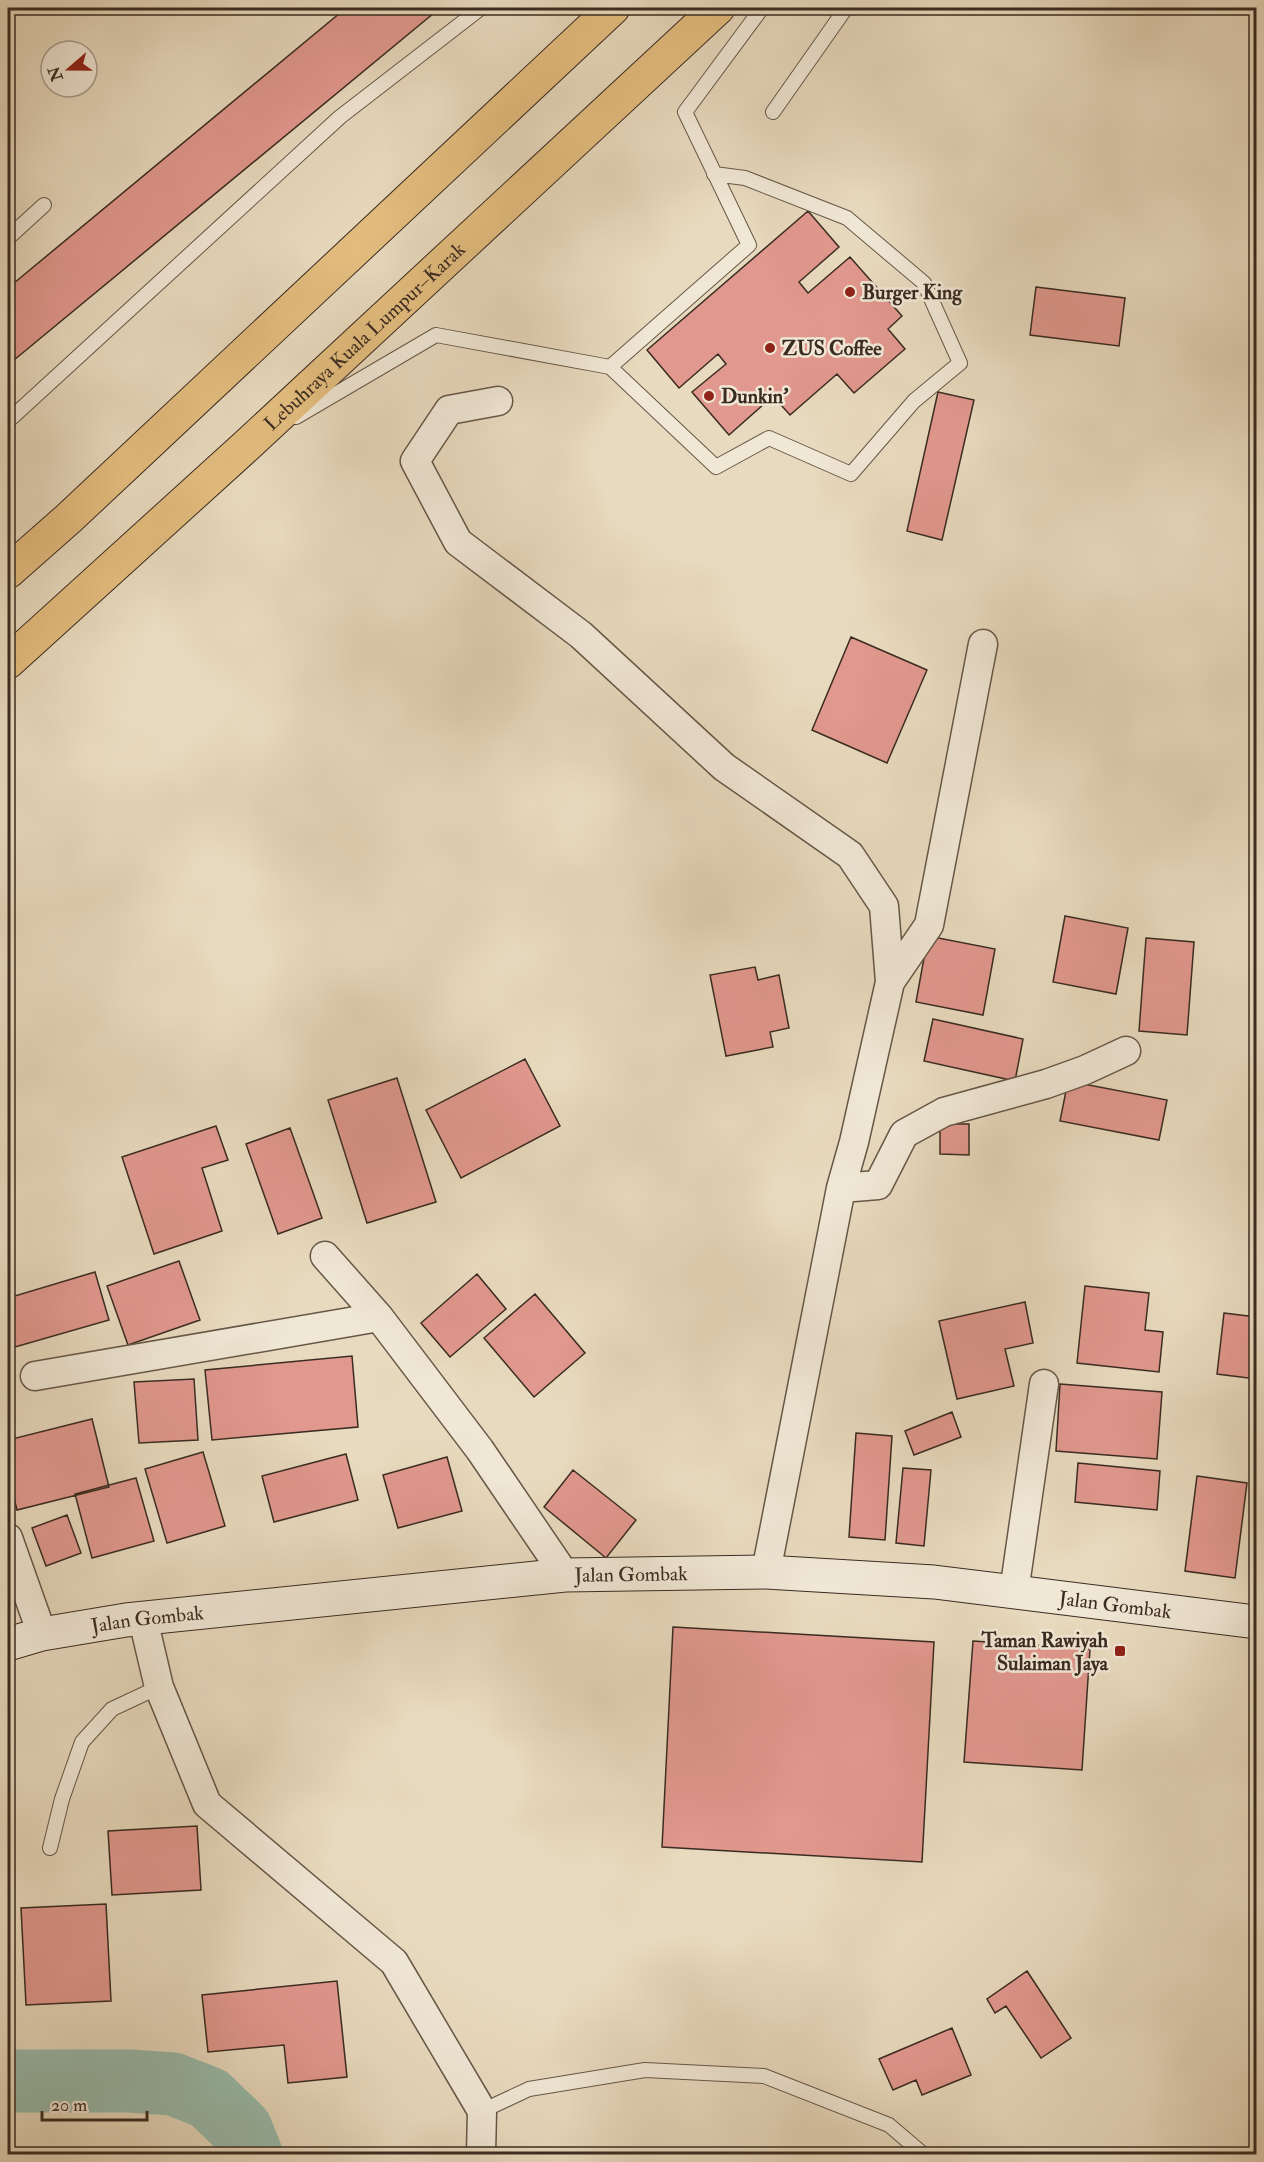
<svg xmlns="http://www.w3.org/2000/svg" width="1264" height="2162" font-family="'IM FELL Double Pica',serif">
  <style>
    .lines { fill: none; stroke-linecap: round; stroke-linejoin: round }
    .river { stroke: #98bbab; stroke-width: 63 }
    .building { fill: #e1988e; stroke: #3a2b21; stroke-width: 1.5 }
    .lane-casing { stroke: #665748; stroke-width: 16 }
    .street-casing { stroke: #665748; stroke-width: 31 }
    .secondary-casing { stroke: #3a2b21; stroke-width: 35 }
    .highway-casing { stroke: #3a2b21; stroke-width: 35 }
    .lane { stroke: #f0e7d5; stroke-width: 14 }
    .street { stroke: #f0e7d5; stroke-width: 28 }
    .secondary { stroke: #f0e7d5; stroke-width: 33 }
    .highway { stroke: #e4bd7f; stroke-width: 33 }
    .poi-dot { fill: #8f2418; stroke: #f0e7d5; stroke-width: 2 }
    .labels { text-anchor: middle; stroke-width: 5; stroke-linejoin: round; paint-order: stroke }
    .poi-label { font-size: 20px; font-weight: bold; fill: #3a2b21; stroke: #f0e7d5; text-anchor: start }
    .street-label { font-size: 20px; fill: #3a2b21; stroke: #f0e7d5 }
  </style>
  <rect width="100%" height="100%" fill="#e8dabe"/>
  <filter id="stains"><feTurbulence type="fractalNoise" baseFrequency=".00333" numOctaves="4"/><feColorMatrix values="0 0 0 0 .2 0 0 0 0 .09 0 0 0 0 .02 0 0 0 .5 -.17"/></filter>
  <radialGradient id="worn" r=".72"><stop offset=".6" stop-color="#630" stop-opacity="0"/><stop offset="1" stop-color="#630" stop-opacity=".3"/></radialGradient>
  <g class="lines">
    <!-- river -->
    <path class="river" d="M8,2081h121l44,3 36,14 32,31 10,25"/>
  </g>
  <!-- building -->
  <path class="building" d="M346,8h94l-432,357v-77z
    M808,211l31,36 -40,35 9,11 42,-36 52,59 -14,13 17,20 -51,44 -17,-19 -47,41 -17,-19 -44,39 -37,-43 34,-28 -8,-10 -39,34 -32,-38z
    M1036,287l89,11 -6,48 -89,-11z
    M938,392l36,8 -32,140 -35,-9z
    M851,637l76,33 -40,93 -75,-33z
    M1065,916l63,12 -12,66 -63,-12z
    M928,936l67,13 -12,66 -67,-13z
    M1146,938l48,4 -7,93 -48,-4z
    M755,967l3,13 21,-5 10,53 -19,4 3,15 -47,9 -16,-81z
    M933,1019l90,20 -8,42 -91,-20z
    M525,1059l35,67 -99,52 -35,-68z
    M397,1078l39,124 -69,21 -39,-123z
    M1068,1081l99,19 -8,40 -99,-19z
    M940,1124h29v31l-29,-1z
    M216,1126l12,34 -26,8 20,63 -68,23 -32,-97z
    M290,1128l32,90 -44,16 -32,-90z
    M179,1261l21,59 -72,25 -21,-59z
    M95,1272l14,48 -101,29v-51z
    M477,1274l29,35 -56,48 -29,-34z
    M1085,1286l64,7 -4,37 18,2 -4,40 -82,-9z
    M535,1294l50,59 -51,44 -50,-59z
    M1025,1302l8,41 -28,6 9,37 -57,13 -18,-78z
    M1224,1313l32,4v62l-39,-5z
    M352,1356l6,71 -146,13 -7,-70z
    M194,1379l4,61 -59,3 -5,-61z
    M1060,1384l102,8 -5,67 -101,-8z
    M952,1412l9,25 -47,18 -9,-24z
    M92,1419l17,68 -92,23 -9,-36v-34z
    M856,1433l36,3 -7,104 -36,-3z
    M203,1452l22,74 -58,17 -22,-74z
    M346,1454l12,46 -84,22 -12,-46z
    M447,1457l15,54 -64,17 -15,-53z
    M1078,1463l82,8 -3,39 -82,-8z
    M903,1468l28,2 -7,76 -28,-3z
    M573,1470l63,50 -30,38 -62,-51z
    M1197,1476l50,7 -12,95 -50,-7z
    M136,1478l18,63 -62,17 -17,-64z
    M67,1515l14,38 -35,13 -14,-38z
    M673,1627l261,15 -12,220 -260,-15z
    M973,1641l117,8 -8,121 -118,-8z
    M197,1826l4,64 -89,5 -4,-64z
    M106,1904l5,97 -85,4 -5,-97z
    M1027,1971l44,67 -30,20 -35,-52 -11,7 -8,-14z
    M337,1981l10,96 -59,6 -4,-38 -76,7 -6,-57z
    M952,2028l19,47 -49,20 -6,-15 -23,10 -14,-31z"/>
  <g class="lines">
    <!-- lane casing -->
    <g class="lane-casing">
      <path id="lane" d="M773,112l73,-104
        M8,238l36,-33
        M610,367l106,100 53,-29 82,36 63,-73 46,-38 -36,-80 -77,-65 -102,-40 -31,-4
        M296,417l140,-82 174,32 139,-122 -64,-133 77,-104
        M8,421l332,-304 141,-109
        M50,1848l12,-49 20,-57 30,-33 47,-22
        M482,2111l47,-22 116,-19 119,6 125,49 34,29"/>
    </g>
    <!-- street casing -->
    <g class="street-casing">
      <path id="street" d="M498,401l-49,9 -34,51 43,81 123,93 143,132 126,88 34,51 6,76 -36,160 -13,46 -75,384
        M890,982l39,-57 54,-281
        M841,1188l37,-3 26,-51 40,-22 102,-28 39,-14 41,-19
        M325,1256l54,61 101,133 85,125
        M35,1376l344,-59
        M8,1538l34,96
        M1014,1592l30,-208
        M143,1619l16,68 48,117 187,158 88,149 -1,43"/>
    </g>
    <!-- secondary casing -->
    <g class="secondary-casing">
      <g id="secondary">
        <path id="s1" d="M8,1644l34,-10 84,-14 439,-45 201,-3 168,10 322,40"/>
      </g>
    </g>
    <!-- highway casing -->
    <g class="highway-casing">
      <g id="highway">
        <path d="M8,572l60,-53 545,-511"/>
        <path id="s2" d="M8,662l237,-215 473,-439"/>
      </g>
    </g>
    <!-- lane -->
    <use href="#lane" class="lane"/>
    <!-- street -->
    <use href="#street" class="street"/>
    <!-- secondary -->
    <use href="#secondary" class="secondary"/>
    <!-- highway -->
    <use href="#highway" class="highway"/>
  </g>
  <!-- markers -->
  <g class="poi-dot">
    <circle cx="850" cy="292" r="6"/>
    <circle cx="770" cy="348" r="6"/>
    <circle cx="709" cy="396" r="6"/>
    <rect x="1114" y="1645" width="12" height="12" rx="3"/>
  </g>
  <g class="labels">
    <!-- poi labels -->
    <g class="poi-label">
      <text x="862" y="299">Burger King</text>
      <text x="782" y="355">ZUS Coffee</text>
      <text x="721" y="403">Dunkin'</text>
      <text x="1108" y="1647" text-anchor="end">Taman Rawiyah<tspan x="1108" dy="23">Sulaiman Jaya</tspan></text>
    </g>
    <!-- street labels -->
    <g class="street-label">
      <text dy="7" stroke="none"><textPath href="#s2" startOffset="483">Lebuhraya Kuala Lumpur–Karak</textPath></text>
      <text dy="7" stroke="none"><textPath href="#s1" startOffset="628">Jalan Gombak</textPath></text>
      <text dy="7" stroke="none"><textPath href="#s1" startOffset="1114">Jalan Gombak</textPath></text>
      <text dy="7" stroke="none"><textPath href="#s1" startOffset="142">Jalan Gombak</textPath></text>
    </g>
  </g>
  <!-- margin -->
  <rect width="1264" height="2162" fill="none" stroke="#e8dabe" stroke-width="30"/>
  <rect x="9" y="9" width="1246" height="2144" fill="none" stroke="#3a2b21" stroke-width="3"/>
  <rect x="15" y="15" width="1234" height="2132" fill="none" stroke="#3a2b21" stroke-width="1.5"/>
  <!-- north arrow -->
  <g transform="translate(69 69) rotate(250)"><circle r="28" fill="#f0e7d5" stroke="#a79c8d" stroke-width="1.5"/>
  <path d="M0-4.5L10 22L0 15L-10 22Z" fill="#8f2418"/>
  <text y="-9" font-size="16" font-weight="bold" text-anchor="middle" fill="#3a2b21">N</text>
  </g>
  <!-- scale -->
  <path d="M42 2111v9h105v-9" fill="none" stroke="#3a2b21" stroke-width="3"/>
  <text x="51" y="2111" font-size="18" fill="#3a2b21" stroke="#f0e7d5" stroke-width="4.5" paint-order="stroke">20 m</text>
  <rect width="100%" height="100%" filter="url(#stains)"/>
  <rect width="100%" height="100%" fill="url(#worn)"/>
</svg>
